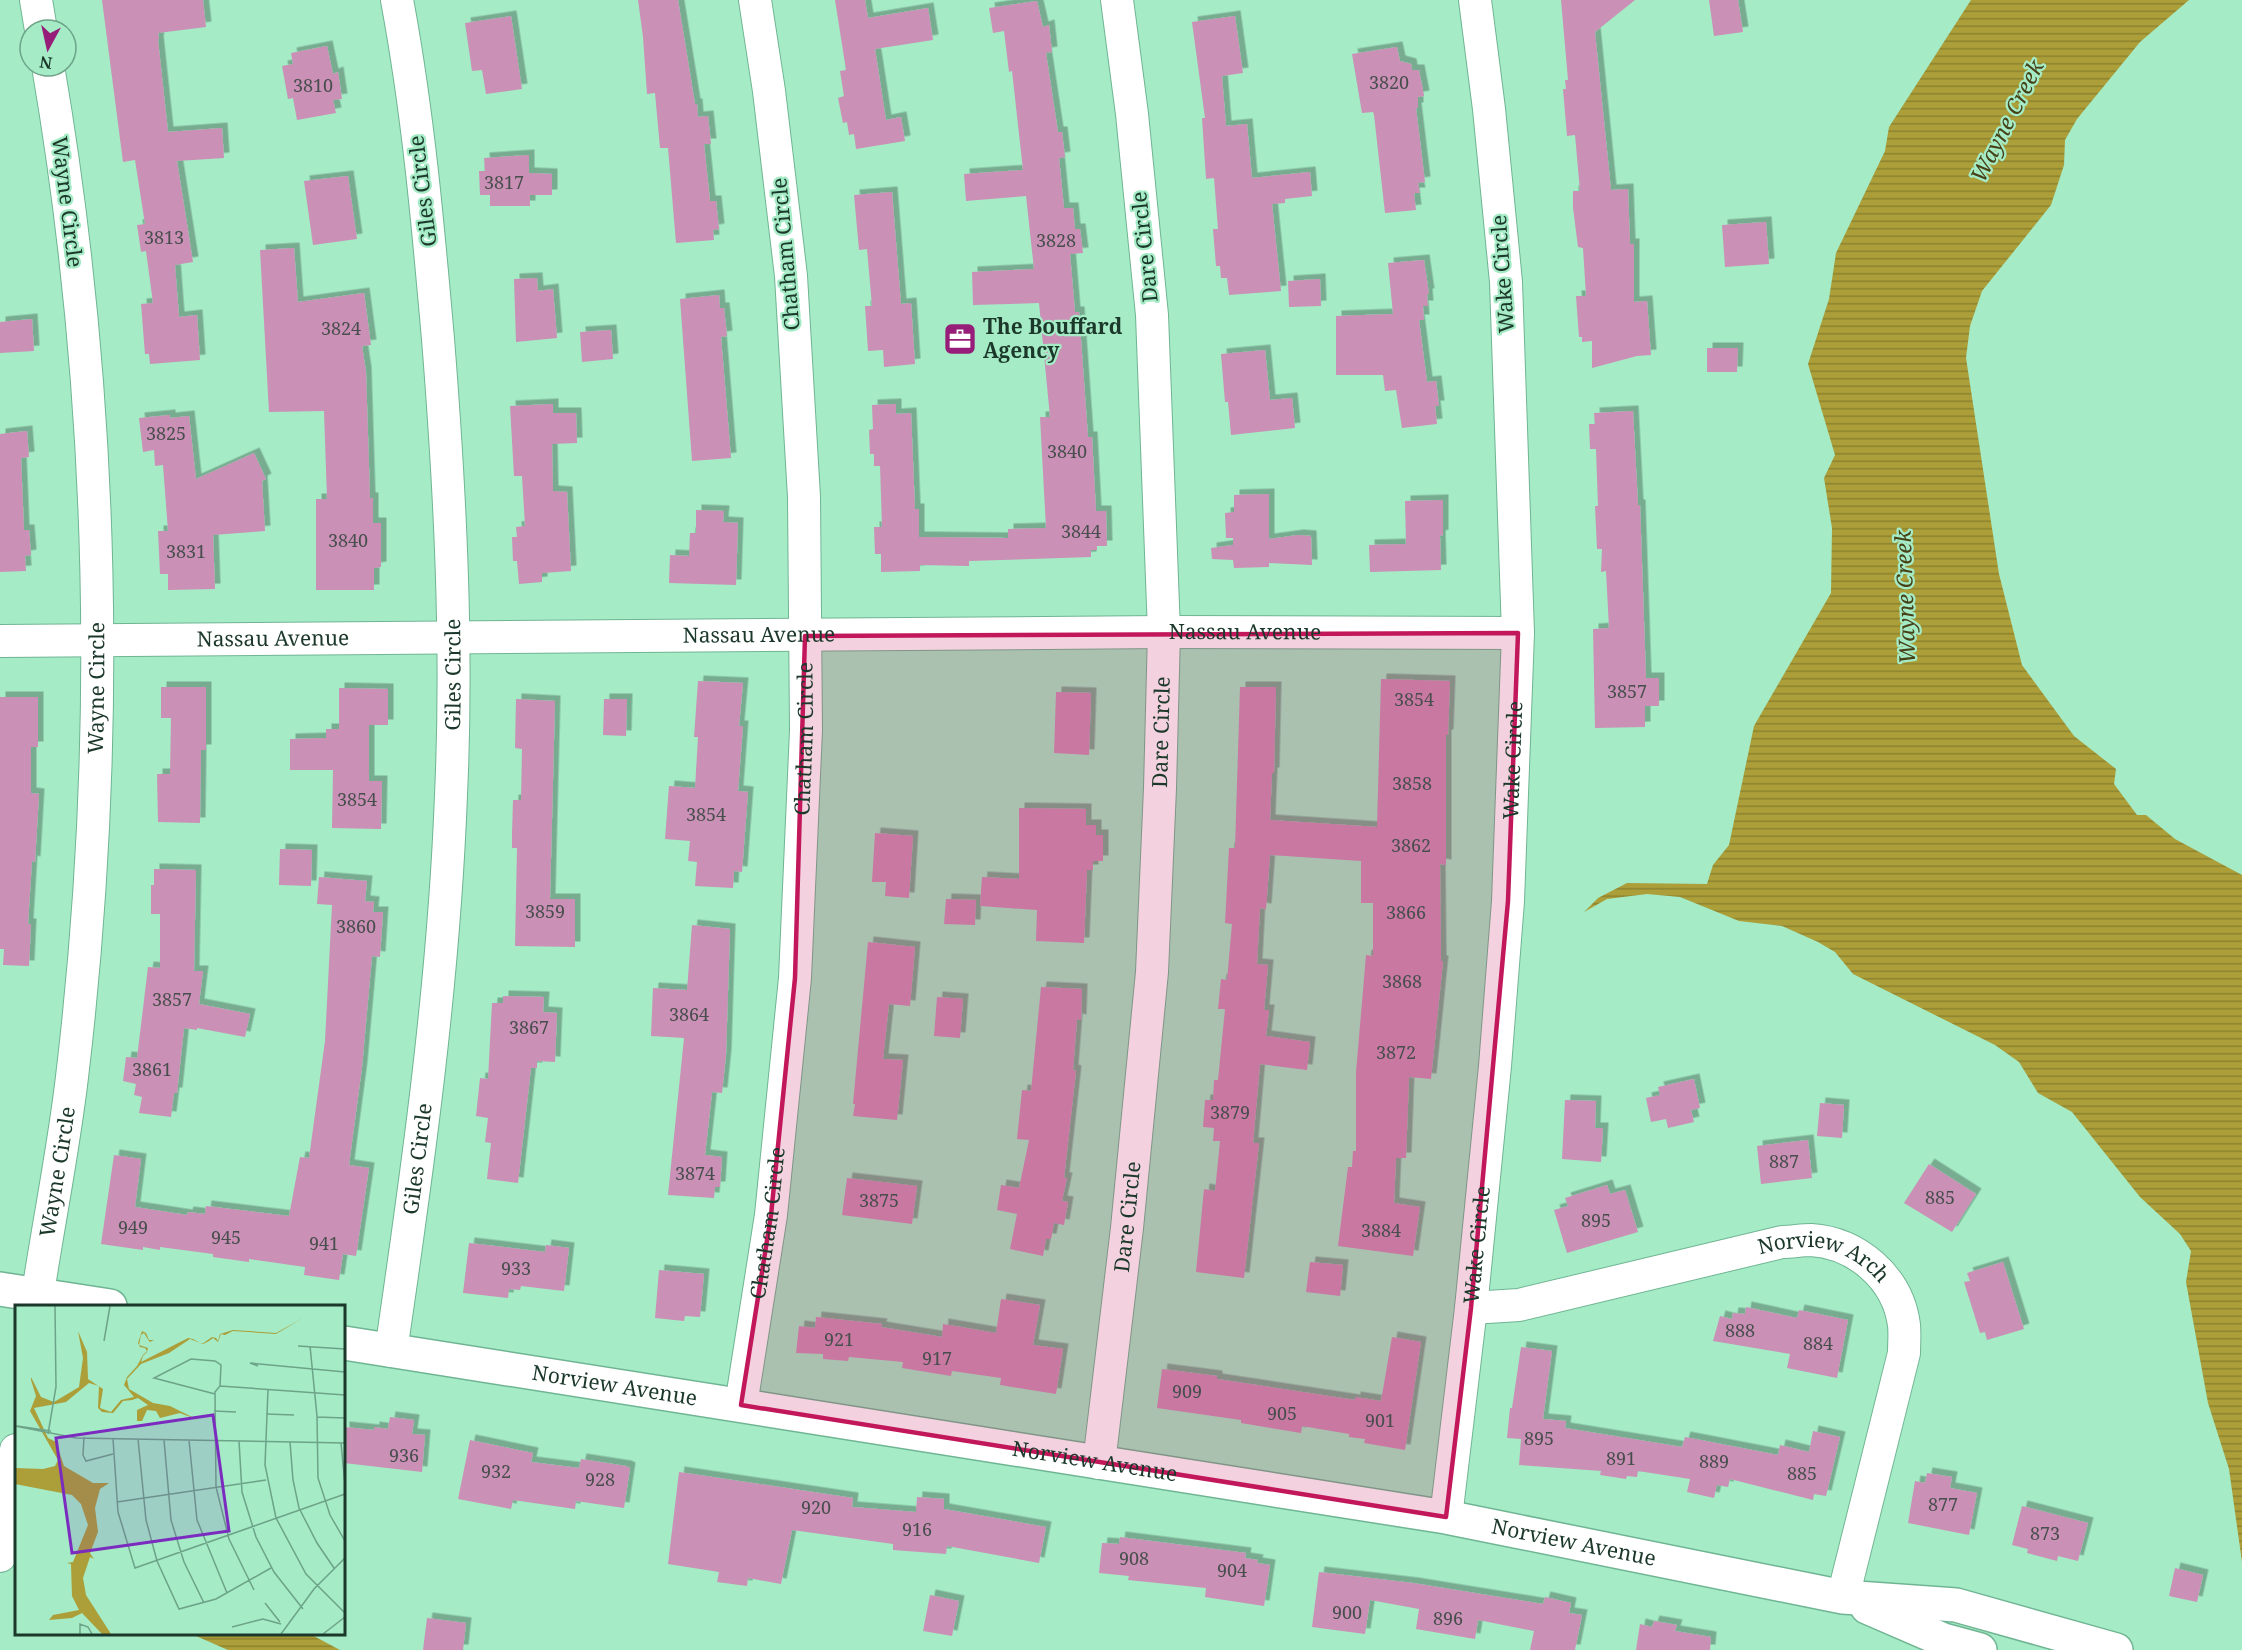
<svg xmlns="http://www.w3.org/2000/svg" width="2242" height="1650" font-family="'Noto Serif',serif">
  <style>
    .water { fill: url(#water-rules) }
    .building { fill: #cb90b5; filter: url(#shadow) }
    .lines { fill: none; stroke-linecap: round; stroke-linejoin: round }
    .minor-casing { stroke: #70b593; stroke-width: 34 }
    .tertiary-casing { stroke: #70b593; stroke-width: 36 }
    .minor { stroke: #fff; stroke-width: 32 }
    .tertiary { stroke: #fff; stroke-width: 33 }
    .marked { fill: #c2185b; fill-opacity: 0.2; stroke: #c2185b; stroke-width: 4.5; stroke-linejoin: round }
    .labels { text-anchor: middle; stroke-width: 4.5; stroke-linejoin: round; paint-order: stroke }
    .number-label { font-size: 18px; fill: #474e4d }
    .street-label { font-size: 21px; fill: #1b382a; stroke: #a4ebc6 }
    .poi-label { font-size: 21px; font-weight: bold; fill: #1b382a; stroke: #a4ebc6; text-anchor: start }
    .water-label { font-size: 22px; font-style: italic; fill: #474117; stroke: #a4ebc6 }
    .inset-road { fill: none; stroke: #6da388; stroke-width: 1.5 }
    .view { fill: #7b2cbf; fill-opacity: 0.15; stroke: #7b2cbf; stroke-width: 3 }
    .inset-edge { fill: none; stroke: #1b382a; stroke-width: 3 }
  </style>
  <defs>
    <pattern id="water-rules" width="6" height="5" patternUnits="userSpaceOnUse" patternTransform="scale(1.5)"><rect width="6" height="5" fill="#ac9e38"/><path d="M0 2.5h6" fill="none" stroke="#8b822f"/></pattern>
    <filter id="shadow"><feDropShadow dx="5.5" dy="-5.5" stdDeviation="0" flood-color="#0004"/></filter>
  </defs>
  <rect width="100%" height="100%" fill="#a4ebc6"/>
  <!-- water -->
  <path class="water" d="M1971,0h218l-49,42 -63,77 -12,21 -1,25 -13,40 -69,86 -12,35 -4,32 33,216 23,91 52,71 42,33 -2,15 23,31h9l29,24 67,36v687l-13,-93 -21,-66 -22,-121 5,-31 -11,-17 -40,-37 -68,-85 -34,-19 -19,-31 -24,-17 -142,-71 -18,-22 -17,-10 -36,-16 -43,-5 -59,-24 -33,-3 -40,5 -23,13 14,-14 29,-15 80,1 6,-19 16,-20 25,-119 77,-133 1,-65 -8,-50 11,-23 -27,-91 21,-65 7,-46 49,-102 4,-24z
    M199,1634h111l30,16h-112l-32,-14z"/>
  <!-- building -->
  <path class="building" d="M102,0h101l3,27 -48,6 1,6 -1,1 10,92 54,-4 2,30 -47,3 16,101 -18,3 4,52 18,-2 3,45 -50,4 -1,-10h-4l-4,-50 12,-1 -7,-52 -5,1 -4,-27 8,-1 -10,-64 -12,2z
    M638,0h40l17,104h2l1,13 10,-1 3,28h-7l6,57h6l3,28 -6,1 1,10 -38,3 -8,-95h-8l-5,-55 -8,1 -4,-57z
    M835,0h30l3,18 60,-10 5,32 -58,9 11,71 15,-3 4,24 -49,8 -2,-15 -5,1 -2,-13 -4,1 -5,-25 6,-2 -4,-25 6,-1z
    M1561,0h74l-40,32 16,158 17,-1 2,55h4v58l13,-1 4,54 -14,1 -45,12v-27l-10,1v-5h-3l-3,-41h10l-3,-48 -5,-1 -5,-39v-17h7l-5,-56 -8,1 -4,-47h3l-1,-9h3z
    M1709,0h29l5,32 -29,4z
    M1037,1l6,26 6,-2 3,27 -6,1 12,79h4l3,25 -6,1 5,50h9l2,21h5l3,24 -13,1 5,58h4l9,125h4l4,74h10l1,35h-10v4h-6v7l-122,4v5l-49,-1v6l-39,1v-18h-6l-1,-27h8l-2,-61h-6v-12h-4l-1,-24 4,-1 -1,-24 24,-1v10l15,-1 4,96h4v28l89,1v-9l38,-1 -6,-111h10l-11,-114 -66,2 -1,-33 62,-3 -8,-73 -60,5 -2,-27 59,-4 -11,-99 -3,1 -5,-41 -11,2 -4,-25z
    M511,16l11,73 -36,5 -4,-24 -10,1 -7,-48z
    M1235,16l8,57 -21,3 4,50 21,-2 5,54 58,-6 2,24 -27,3v4l-13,1 9,87 -52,4 -2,-17h-6l-1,-12h-4l-3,-37h5l-4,-51 -8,1 -4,-61h3l-13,-96z
    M327,46l6,28 5,-2 4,27 -9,1 3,13 -39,7 -4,-22 -5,1 -6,-33 11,-2 -2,-11z
    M1397,47l3,14 11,3 1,6h7l5,26 -6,1v11h-2l9,74 -7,1 2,10h-6l2,17 -31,3 -11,-98 -1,-3 -11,1 -10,-59z
    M529,155v18l23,1v21h-22v11h-40v-11h-10l-1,-24h6l-1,-13z
    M348,176l9,63 -44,6 -9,-64z
    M892,192l9,112 10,-1 4,61 -31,3 -1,-17 -15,1 -3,-45h7l-5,-57 -8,1 -5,-55z
    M1766,222l3,42 -44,3 -3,-42z
    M294,248l4,54 66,-9 7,52 -9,1 4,26 4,126h3v25h8v44l-7,1v22h-58v-91h11l-3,-88 -55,1 -9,-162z
    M1424,260l5,34h-2l1,12h-5l1,14h-5l8,62 9,-1 3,25h-4l2,18 -35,4 -6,-38 -11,1 -2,-16h-47v-59l57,-2 -5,-51z
    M537,278l1,13 15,-2 4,49 -41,4 -2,-63z
    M1320,279l1,27 -32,1 -1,-26z
    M719,295l1,13h4l3,28 -6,1 10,121 -39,3 -12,-162z
    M32,319l2,32 -34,2v-31z
    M611,330l2,29 -31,3 -2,-30z
    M1707,348h31l-1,24h-30z
    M1265,350l5,50 22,-2 3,30 -64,7 -3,-33h-3l-4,-48z
    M553,404v9h23l1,30 -25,1 1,47 14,1 4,79 -29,2v9l-23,2 -2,-23h-4l-1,-24h5l-1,-10 9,-1 -3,-50h-8l-4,-70z
    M1633,411l5,94h2l6,173h13v28h-14v21l-50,1 -2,-99 16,-1 -3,-57 -5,1 1,-23h-5l-2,-43h3l-2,-57h-6l-1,-25h6l-1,-11z
    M170,415v3l19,-2 7,63 58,-26 12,26 -4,2 3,50 -52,4 2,54 -47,1v-16h-8l-2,-43h10l-5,-66 -8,1 -1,-16 -11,2 -4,-34z
    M27,431l2,26 -8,1 3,72h5l2,25 -6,1 1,15 -26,1v-138z
    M1269,494v45l29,-4 13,1 1,29 -43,-2v4l-35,1 -1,-8 -21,-1 -1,-11 22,-3v-7h-7l-1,-25 9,-1v-17z
    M1443,500v35l-3,1 1,34 -71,2 -1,-27 37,-1 -1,-43z
    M696,510l28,1 -1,11 15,1 -2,62 -67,-2 1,-28 19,1 1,-23h6z
    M1381,679l69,2 -2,54h-2v130l-6,-1 1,97h2l-12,118 -22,-2 -3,81h-10l-2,45 26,4 -7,49 -75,-10 10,-79h4l1,-16h3v-79l6,-70 4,-47 7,1v-53h-12v-42l-91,-6 -4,54 -6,-1 -3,56 11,1 -4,45h5l-3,26 44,6 -3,28 -47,-6 -7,79h6l-15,135 -48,-6 8,-83 11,2 5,-50h-7l1,-13 -11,-1 2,-27h8l1,-20h4l7,-71h-7l3,-30 6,1 5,-56 -7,-1 4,-75h6l5,-161h36l-2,86h-2l-2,47 107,7z
    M698,681l45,2 -4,43h4l-5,65 10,1 -6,80 -8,-1 -1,17 -38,-2 2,-24 -9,-1 2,-20 -25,-2 4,-53 26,2 3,-51h-4z
    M161,687h45v63h-5l-1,73 -42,-1 -1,-48h13l1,-56h-10z
    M339,688l49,1v36h-19v56h13l-1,48 -49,-1 1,-58h-43v-31l36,-1v-9h13z
    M1056,692l35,1 -2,62 -35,-2z
    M0,697h38v50h-7v46l8,1 -4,68 -3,-1 -4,63h3l-2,42 -26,-1 1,-16h-4z
    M516,699l39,2 -5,198h25v48l-60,-1 2,-98h-5v-14l1,-34h8l1,-51 -7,-1z
    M604,699h23l-1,37 -23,-1z
    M1019,808l67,1v16h10v10h7v26h-10v9h-6l-3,73 -48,-2 1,-31 -57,-4 2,-29 37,2z
    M875,833l38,3 -4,62 -24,-2 1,-14h-14z
    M280,849l32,1 -1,36 -32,-1z
    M154,869l42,1 -2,101h9l-4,33 51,10 -5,23 -48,-9v2l-13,-2 -7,65h-3l-3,24 -32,-4 3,-16 -8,-2 2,-11 -13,-3 3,-24 11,1 11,-91 12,1v-54h-9v-29h3z
    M319,877l48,4 -2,20 9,1 -1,10h10l-3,45 -8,-1 -10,111 -13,98 20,3 -13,88 -13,-2 -4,26 -35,-5 1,-8 -56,-8v3l-36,-5v-3l-53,-7v3l-17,-3v3l-42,-6 13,-89 27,4 -6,48 52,8 1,-3 17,2 1,-8 83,10 11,-59 9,1 16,-117 7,-136 -15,-1z
    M946,899l30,1 -1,25 -31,-1z
    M692,925l38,4 -4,126 -4,38 -10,-1 -7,63 17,2 -2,30h-5l-1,11 -46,-3 16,-157 -33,-2 2,-48 34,2z
    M868,942l47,5 -5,59 -21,-2 -6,55 20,1 -6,60 -44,-4 2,-12h-2z
    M1041,987l41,2 -1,31 -4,-1 -4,51 3,1 -12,107h3l-5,23 6,1 -4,23 -10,-2 -3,16h-5l-3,17 -33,-7 7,-35 -20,-4 4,-25 18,3 10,-48 -12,-1 5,-49 9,1z
    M503,996l41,1 -1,15 14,1 -2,49 -18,-1v7h-6l-13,115 -31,-4 4,-36 -6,-1 3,-24 -12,-2 4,-38 8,1 4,-76h11z
    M937,997l26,2 -3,39 -26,-2z
    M1694,1079l6,29 -9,2 3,12 -26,6 -2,-9 -15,3 -5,-24 14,-3 -2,-8z
    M1565,1100l31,1 -1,27h8l-2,34 -39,-3z
    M1820,1103l24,2 -2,33 -25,-2z
    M1808,1140l4,38 -51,6 -4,-38z
    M1929,1164l47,30 -24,38 -48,-29z
    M847,1178l70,8 -5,38 -70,-9z
    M1607,1185l3,9 15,-4 13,42 -71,21 -13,-43 14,-4 -3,-8z
    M469,1243l76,9 1,-7 23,3 -5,43 -43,-5 -1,4 -11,-1 -1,9 -45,-5z
    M1310,1262l33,3 -3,31 -34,-4z
    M2003,1262l21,67 -37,11 -2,-8 -5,1 -16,-51 6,-1 -3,-8z
    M659,1270l45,4 -4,43 -15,-1 -1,5 -29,-3z
    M1001,1299l39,6 -7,40 30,4 -7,45 -56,-9 1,-7 -49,-7 -1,5 -49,-8 1,-6 -54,-5 -1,4 -25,-2v-5l-27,-1 3,-27 16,2 1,-11 66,7 -1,3 61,10 1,-13 53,9z
    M1746,1307l51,11 2,-8 49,10 -11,58 -50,-10 3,-14 -77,-13 7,-25 12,3 1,-6 12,1z
    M1392,1337l29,5 -16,108 -41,-7 1,-4 -16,-2v-3l-47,-8 -1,7 -60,-10v-3l-84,-12 5,-39 55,7v3l138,21v-3l26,4z
    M1521,1347l31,4 -9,68 23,2 -1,7 117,19 3,-10 93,18 2,-10 29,7 4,-21 27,6 -14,59 -12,-2 -1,6 -83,-21 -2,8 -11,-2 -3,13 -27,-6 3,-13 -52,-8 -1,6 -10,-1 -1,3 -26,-4 1,-4 -82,-6 2,-26 -14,-1 3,-30h2z
    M390,1417l24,3 -2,14 13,1 -3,37 -78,-9v-36l30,3v-3l14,2z
    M470,1440l63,13 -2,9 48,6 2,-9 45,7 4,2 -6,40 -48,-7 -1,8 -62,-9 -2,9 -53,-10z
    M679,1472l174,26 -1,9 64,5 1,-15 27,2v10l102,18 -7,36 -92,-17 -1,8 -53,-4v-6l-101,-14 -11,54 -33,-6 -1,8 -30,-4 2,-10 -51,-8z
    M1927,1473l25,4 -2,11 27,5 -8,42 -61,-12 7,-42 10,2z
    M2022,1506l66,17 -10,38 -20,-5 -1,5 -30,-8 1,-4 -16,-4z
    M1120,1537l126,16 -1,5 13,2 -1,3 13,2 -6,41 -59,-9 1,-9 -78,-8 1,-4 -30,-3 3,-30 17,1z
    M2175,1568l28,7 -6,27 -28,-6z
    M1319,1572l94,11 130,21 2,-7 26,6 -2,10 13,2 -7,35h-45l4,-19 -56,-11 -3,19 -59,-10 3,-20 -49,-9 -5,34 -53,-7z
    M930,1595l29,6 -7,35 -29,-5z
    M427,1618l39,5 -3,27h-40z
    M1654,1621l23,4 -2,6 36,6 -1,13h-74l4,-26 12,3z"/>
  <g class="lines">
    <!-- minor casing -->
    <g class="minor-casing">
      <g id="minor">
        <path d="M36,0l5,30"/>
        <path id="s1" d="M0,641l1164,-9 354,1"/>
        <path id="s2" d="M36,1306c11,-76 27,-152 36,-229 40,-335 33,-678 -24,-1011"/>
        <path id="s3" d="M1471,1308l48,-3 263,-63c10,0 19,-2 29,-2 46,3 87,38 93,85 1,9 0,19 0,28l-61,244"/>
        <path id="s4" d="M391,1351c27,-184 53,-370 60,-556 7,-152 -1,-305 -13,-456 -10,-114 -20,-227 -41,-339"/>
        <path id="s5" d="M741,1405l30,-190 24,-237 11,-248 -2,-233 -13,-221 -22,-185 -14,-91"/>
        <path id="s6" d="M1099,1463l28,-235 25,-256 8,-184 4,-156 -12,-317 -20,-201 -15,-114"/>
        <path id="s7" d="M1446,1517l25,-209 24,-242 13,-165 10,-268 -12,-351 -17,-173 -14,-109"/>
        <path d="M0,1556l16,-106"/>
      </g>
    </g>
    <!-- tertiary casing -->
    <g class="tertiary-casing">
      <g id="tertiary">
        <path d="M0,1289l110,17"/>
        <path id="s8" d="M344,1343l1102,174 397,80 113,8 160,45"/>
        <path d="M1867,1607l76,33 37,10"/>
      </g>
    </g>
    <!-- minor -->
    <use href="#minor" class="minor"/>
    <!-- tertiary -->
    <use href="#tertiary" class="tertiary"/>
  </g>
  <!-- marked area -->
  <path class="marked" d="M1518,633l-10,268 -37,407 -25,209 -705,-112 30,-190 24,-237 10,-342z"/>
  <!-- icons -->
  <defs>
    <g id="office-square" transform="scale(1.725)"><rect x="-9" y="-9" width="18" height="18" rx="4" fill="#971e78" stroke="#a4ebc6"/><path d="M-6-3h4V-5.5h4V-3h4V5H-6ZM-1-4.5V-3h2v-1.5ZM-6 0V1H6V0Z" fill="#fff"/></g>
  </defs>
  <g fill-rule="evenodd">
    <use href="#office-square" x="960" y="339"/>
  </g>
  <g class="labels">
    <!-- number labels -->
    <g class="number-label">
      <text x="1389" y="89">3820</text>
      <text x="313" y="92">3810</text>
      <text x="504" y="189">3817</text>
      <text x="164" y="244">3813</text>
      <text x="1056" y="247">3828</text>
      <text x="341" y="335">3824</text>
      <text x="166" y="440">3825</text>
      <text x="1067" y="458">3840</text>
      <text x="1081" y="538">3844</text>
      <text x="348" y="547">3840</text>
      <text x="186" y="558">3831</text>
      <text x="1627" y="698">3857</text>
      <text x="1414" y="706">3854</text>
      <text x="1412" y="790">3858</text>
      <text x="357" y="806">3854</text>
      <text x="706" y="821">3854</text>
      <text x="1411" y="852">3862</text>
      <text x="545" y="918">3859</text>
      <text x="1406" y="919">3866</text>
      <text x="356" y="933">3860</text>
      <text x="1402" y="988">3868</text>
      <text x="172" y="1006">3857</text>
      <text x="689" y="1021">3864</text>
      <text x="529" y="1034">3867</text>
      <text x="1396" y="1059">3872</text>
      <text x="152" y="1076">3861</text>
      <text x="1230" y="1119">3879</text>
      <text x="1784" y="1168">887</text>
      <text x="695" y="1180">3874</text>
      <text x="1940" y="1204">885</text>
      <text x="879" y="1207">3875</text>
      <text x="1596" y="1227">895</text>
      <text x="133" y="1234">949</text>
      <text x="1381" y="1237">3884</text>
      <text x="226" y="1244">945</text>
      <text x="324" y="1250">941</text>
      <text x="516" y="1275">933</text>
      <text x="1740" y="1337">888</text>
      <text x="839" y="1346">921</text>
      <text x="1818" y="1350">884</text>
      <text x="937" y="1365">917</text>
      <text x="1187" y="1398">909</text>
      <text x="1282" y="1420">905</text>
      <text x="1380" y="1427">901</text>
      <text x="1539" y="1445">895</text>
      <text x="404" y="1462">936</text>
      <text x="1621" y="1465">891</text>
      <text x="1714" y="1468">889</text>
      <text x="496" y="1478">932</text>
      <text x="1802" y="1480">885</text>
      <text x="600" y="1486">928</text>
      <text x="1943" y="1511">877</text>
      <text x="816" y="1514">920</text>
      <text x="917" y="1536">916</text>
      <text x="2045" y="1540">873</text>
      <text x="1134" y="1565">908</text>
      <text x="1232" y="1577">904</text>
      <text x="1347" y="1619">900</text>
      <text x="1448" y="1625">896</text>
    </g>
    <!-- street labels -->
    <g class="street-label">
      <text transform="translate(423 191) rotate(-97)" y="7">Giles Circle</text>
      <text transform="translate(67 202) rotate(83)" y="7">Wayne Circle</text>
      <text transform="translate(1145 247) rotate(-96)" y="7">Dare Circle</text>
      <text transform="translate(786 254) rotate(-95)" y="7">Chatham Circle</text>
      <text transform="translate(1503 274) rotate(-94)" y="7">Wake Circle</text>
      <text dy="7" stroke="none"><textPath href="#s1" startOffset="1245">Nassau Avenue</textPath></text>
      <text dy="7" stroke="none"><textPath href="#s1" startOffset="759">Nassau Avenue</textPath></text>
      <text dy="7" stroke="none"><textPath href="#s1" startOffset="273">Nassau Avenue</textPath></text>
      <text dy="7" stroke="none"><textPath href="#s4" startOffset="680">Giles Circle</textPath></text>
      <text dy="7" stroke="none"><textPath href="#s2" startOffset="622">Wayne Circle</textPath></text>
      <text dy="7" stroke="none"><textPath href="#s6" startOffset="734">Dare Circle</textPath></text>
      <text dy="7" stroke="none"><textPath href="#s5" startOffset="670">Chatham Circle</textPath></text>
      <text dy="7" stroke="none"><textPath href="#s7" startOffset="760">Wake Circle</textPath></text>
      <text dy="7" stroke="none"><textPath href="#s4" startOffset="194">Giles Circle</textPath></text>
      <text dy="7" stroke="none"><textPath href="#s2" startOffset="136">Wayne Circle</textPath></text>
      <text dy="7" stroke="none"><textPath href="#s6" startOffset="248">Dare Circle</textPath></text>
      <text dy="7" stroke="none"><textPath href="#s5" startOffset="184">Chatham Circle</textPath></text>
      <text dy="7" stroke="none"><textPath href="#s7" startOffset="274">Wake Circle</textPath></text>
      <text dy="7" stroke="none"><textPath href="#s3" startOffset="364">Norview Arch</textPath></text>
      <text dy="7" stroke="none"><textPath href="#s8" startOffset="274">Norview Avenue</textPath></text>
      <text dy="7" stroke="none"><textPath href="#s8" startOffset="760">Norview Avenue</textPath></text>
      <text dy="7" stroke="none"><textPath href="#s8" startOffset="1246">Norview Avenue</textPath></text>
    </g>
    <!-- poi labels -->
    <g class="poi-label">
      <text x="983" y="334">The Bouffard<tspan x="983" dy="24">Agency</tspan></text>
    </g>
    <!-- water labels -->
    <g class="water-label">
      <text transform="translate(2007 121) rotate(-63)" y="8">Wayne Creek</text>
      <text transform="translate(1905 597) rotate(-92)" y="8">Wayne Creek</text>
    </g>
  </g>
  <!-- overview -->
  <g transform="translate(15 1305)">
    <rect width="330" height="330" fill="#a4ebc6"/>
    <path d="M288,13l-27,16 -43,-3 -8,4 -4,-1 -3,8 -5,-4 -4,3 -6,3 -13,-5 -21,14 -28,11 -14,15 2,10 24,14 17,3 28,14 -18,-7 -20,5 -4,-7 -9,-1 -5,11h-5v-11l11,-5 -10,-7 -6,2 -9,1 -10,12 -11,-1 -4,-4 1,-22 -10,-3 -23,19 -32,6 14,30 8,4 8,24 29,17h16l-9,6 -5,19 3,24 -8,21 4,6 -4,-2 -7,21 3,17 25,39h-9l-20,-21 -10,5 -23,2 4,-5 26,-5 -7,-14 -1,-32 -4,-1 6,-1 15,-37 -7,-21 -9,-9 -57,-11v-16l28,1 12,-3 3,-6 -28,-49 6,-15 -5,-16v-3l10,20 13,5 25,-15 4,-29 -5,-27 9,21 1,27 15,10 -3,19 11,4 10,-12 13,-3 -10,-12 3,-8 10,-11 6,-11 4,-4 -2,-3 -5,-1 -2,-4 4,-12 4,2 3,7h5l-4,2 -1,-1 -5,-8 -3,2 -2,10 9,3 -1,4 -4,4 -2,6 47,-24 5,1 9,5 10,-7 4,1 2,3 2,-7 13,-4 43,3z" fill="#ac9e38"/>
    <path class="inset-road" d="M90,30l-1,6 6,-35M283,41l47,3M295,41l7,70 1,62 12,37 15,26M243,61l-8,-3 95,9M205,81l125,9M253,85l-3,75 11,53 30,56 39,39M200,89l-61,-16 37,-19 24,2 6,4 -1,21 -5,6 1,95 13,52 25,51M199,106l22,1M251,109l28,1M302,112l28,1M0,121l61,12 269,5M2,121l34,5M33,129l8,-47 -1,-81M69,132l-1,18 3,6 27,-7M98,134l5,73 17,56 210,-74M123,134l8,81 11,41 22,48 37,-10 55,-31M149,135l7,80 13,42 20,41M174,135l8,80 30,73M224,136l3,51 14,45 18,35 29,37M275,137l3,38 6,28 18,35 17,25M326,138l4,42M102,197l149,-22M250,298l15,19M217,322l31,-8 18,5M65,329v-10l8,3 4,7M266,329l33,-45 31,-31M308,329l22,-17"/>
    <path class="view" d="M198,110l16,116 -157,22 -16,-115z"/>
    <rect width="330" height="330" class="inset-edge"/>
  </g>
  <!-- north arrow -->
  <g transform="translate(48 48) rotate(188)"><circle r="28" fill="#a4ebc6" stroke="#6da388" stroke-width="1.5"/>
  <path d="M0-4.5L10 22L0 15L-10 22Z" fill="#971e78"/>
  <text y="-9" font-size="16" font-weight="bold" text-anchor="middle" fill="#1b382a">N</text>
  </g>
</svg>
